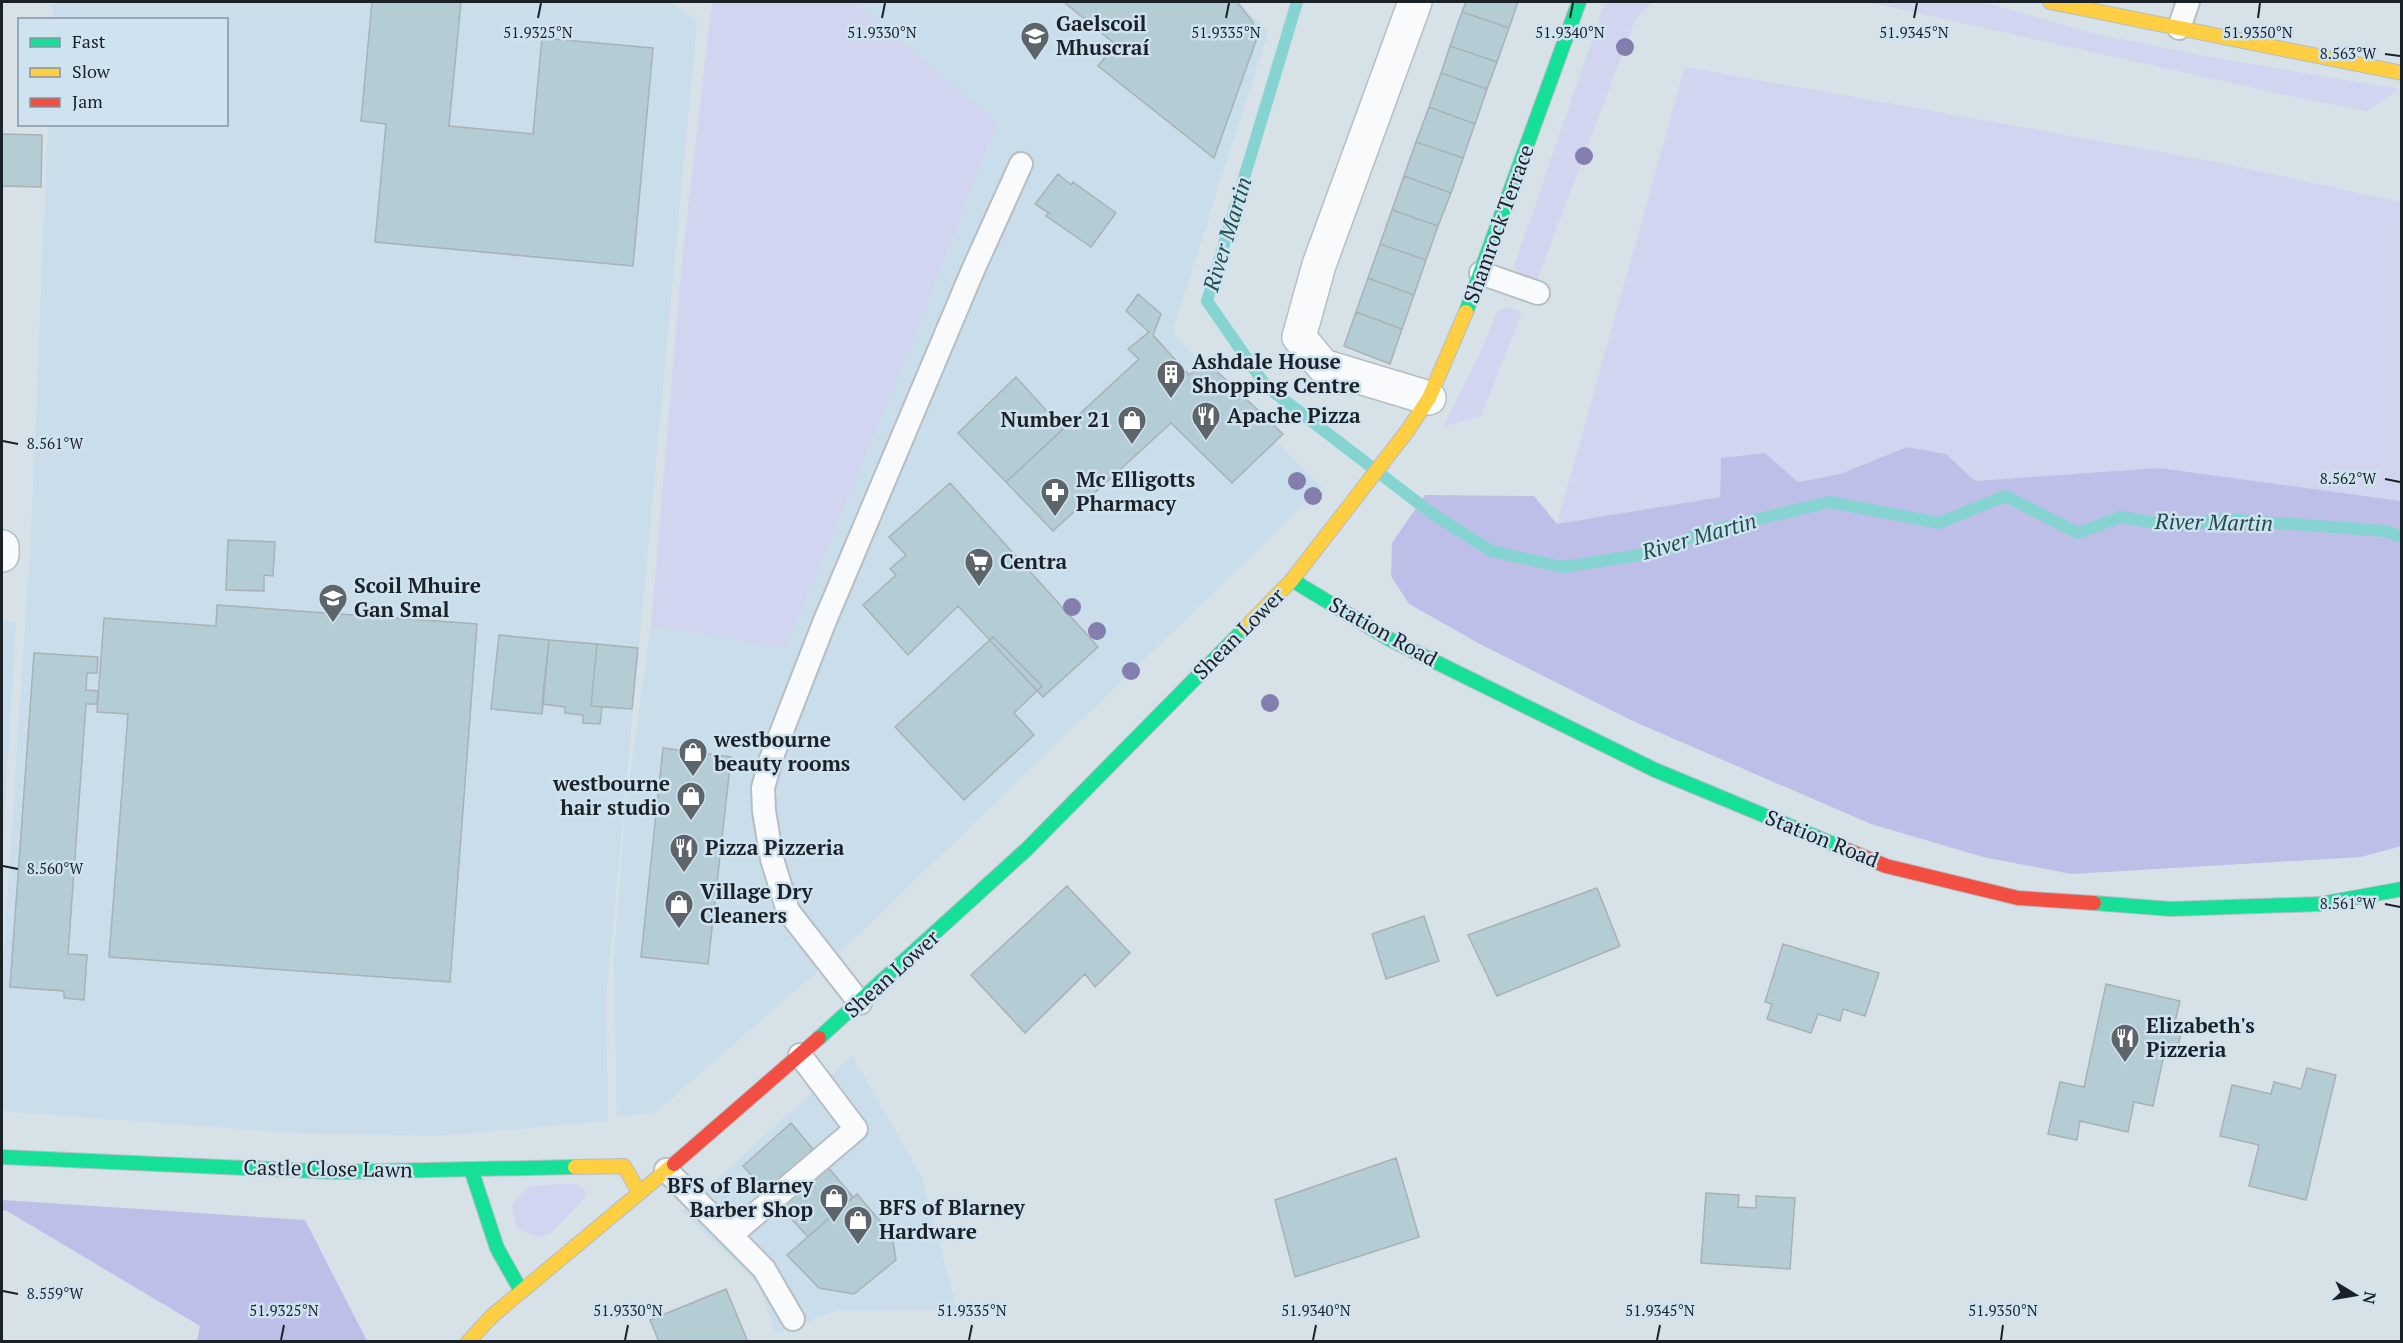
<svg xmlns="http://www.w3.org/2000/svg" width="2403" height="1343" font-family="'PT Serif',serif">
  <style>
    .built { fill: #caddeb }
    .green { fill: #d2d5ef }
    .forest { fill: #bebfe8 }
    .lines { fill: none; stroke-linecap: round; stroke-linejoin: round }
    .stream { stroke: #85d4d2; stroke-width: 12 }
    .building { fill: #b4ccd4; stroke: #a8b1b5; stroke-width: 1.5 }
    .lane-casing { stroke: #b6bec4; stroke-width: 26 }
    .street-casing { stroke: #b6bec4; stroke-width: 36 }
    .fast-casing { stroke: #b6bec4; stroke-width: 16 }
    .slow-casing { stroke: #b6bec4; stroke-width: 16 }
    .jam-casing { stroke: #b6bec4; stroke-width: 16 }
    .lane { stroke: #f9fafc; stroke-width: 22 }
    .street { stroke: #f9fafc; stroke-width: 33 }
    .fast { stroke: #16e098; stroke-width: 14 }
    .slow { stroke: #ffcf43; stroke-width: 14 }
    .jam { stroke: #f24e42; stroke-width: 14 }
    .tree { fill: #837ead }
    .ticks { fill: none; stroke: #1b2227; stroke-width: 2 }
    .labels { text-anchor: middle; stroke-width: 5; stroke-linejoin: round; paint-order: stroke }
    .poi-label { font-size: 21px; font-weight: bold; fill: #1b2227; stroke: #cfe2f0; text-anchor: start }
    .street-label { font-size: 21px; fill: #1b2227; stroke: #cfe2f0 }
    .water-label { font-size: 22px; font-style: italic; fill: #1f4f4d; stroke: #cfe2f0 }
    .ticks-label { font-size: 15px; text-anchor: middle; fill: #1b2227; stroke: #cfe2f0; stroke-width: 5; stroke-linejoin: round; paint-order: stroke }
  </style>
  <rect width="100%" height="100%" fill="#d7e1e8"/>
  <!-- built -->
  <path class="built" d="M53,2h617l27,18 -91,980 2,121 -172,15 -143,-3 -291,-22v-131l29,-444 17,-411 178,-1v-104l-174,-1z
    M852,2h387l29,30 -96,300 150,156 -473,456 -193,168 -39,5 -3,-158 12,-154 25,-180 135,23 126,-304 86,-221z
    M2,621l14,1 -14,240z
    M852,1056l70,121 35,133 -121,1 -60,23 -18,-50 -76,-73z"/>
  <!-- green -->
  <path class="green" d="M712,2h140l146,120 -86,222 -126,304 -135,-23 31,-365z
    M1605,2h47l-17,18 -98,260 -17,-5 -6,-8z
    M1868,2h116l115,33 122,24 178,30 -32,22 -87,-17z
    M1685,67l526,94 190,41v299l-242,-33 -184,13 -29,-27 -39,-7 -67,27 -43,8 -32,-29 -44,5 -1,39 -163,27z
    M1508,307l14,5 -41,104 -38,11 38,-76 17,-41z
    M558,1184h18l9,6 1,7 -35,36 -12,4 -22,-8 -5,-24 15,-18z"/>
  <!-- forest -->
  <path class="forest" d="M1907,447l39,7 29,27 184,-13 242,33v345l-40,11 -289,17 -89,-17 -112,-33 -236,-102 -155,-78 -71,-40 -18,-28 1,-33 33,-48 109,1 23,28 163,-27 1,-39 44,-5 33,29 42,-8z
    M2,1200l303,20 62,121h-170l3,-15 -193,-115 -5,-1z"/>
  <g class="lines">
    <!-- stream -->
    <path class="stream" d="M1297,2l-90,299 59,85 164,126 61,39 72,16 96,-15 41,-19 129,-31 110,21 66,-27 73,37 42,-16 57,9 48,-7 160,12 17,6"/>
  </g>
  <!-- building -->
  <path class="building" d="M372,2h89l-12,124 84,8 9,-96 111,10 -20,218 -258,-24 11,-118 -25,-3z
    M1064,2h173l16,20 4,16 -43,120 -116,-92 18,-21z
    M1466,2h52l-9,26 -47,-16z
    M1462,12l47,16 -12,34 -47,-16z
    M1450,46l47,16 -10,27 -46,-16z
    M1441,73l46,16 -12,35 -46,-17z
    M1429,107l46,17 -12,34 -47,-16z
    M2,134l40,1 -1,52 -39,-1z
    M1416,142l47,16 -12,35 -47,-17z
    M1058,174l13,11 2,-3 43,31 -25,34 -45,-31 3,-3 -14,-9z
    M1404,176l47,17 -13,33 -46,-16z
    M1392,210l46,16 -12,34 -46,-16z
    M1380,244l46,16 -12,35 -46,-17z
    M1368,278l46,17 -12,34 -46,-17z
    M1138,294l23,20 -8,21 36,40 18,-13 76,72 -51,49 -61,-60 -118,108 -47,-49 133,-123 -11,-10 21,-17 -23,-21z
    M1356,312l46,17 -12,35 -46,-18z
    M1016,377l47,52 -57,53 -48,-49z
    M950,483l148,164 -55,50 -85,-91 -50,49 -45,-50 33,-30 -6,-6 16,-14 -17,-18z
    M228,540l47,2 -2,34 -9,-1v16l-38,-1z
    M217,605l260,19 -27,358 -341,-25 19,-243 -31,-2 7,-94 112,8z
    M499,635l50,5 -7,74 -51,-5z
    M993,637l49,49 -28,27 20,22 -70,65 -69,-73z
    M549,640l48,4 -6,62 11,1 -2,17 -17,-1v-8l-18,-2v-6l-23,-3z
    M597,644l41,4 -6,61 -41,-3z
    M34,653l64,4 -1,16h-10l-1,17 12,1 -1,13h-11l-18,250 19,1 -3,45 -20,-2v-7l-54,-4z
    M663,748l68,9 -23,207 -67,-7z
    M1067,886l63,67 -35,34 -10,-13 -60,59 -54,-58z
    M1597,888l23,58 -123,50 -29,-61z
    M1424,916l15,45 -53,18 -14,-45z
    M1783,944l96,29 -14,43 -22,-7 -3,12 -22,-7 -7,19 -44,-14 5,-15 -7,-2z
    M2106,984l74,17 -5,21 8,2 -5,23 -12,-2 -13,61 -19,-4 -6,30 -48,-11 -3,19 -29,-6 12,-52 24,5z
    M2307,1068l29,7 -30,125 -57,-14 10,-41 -39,-9 12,-51 39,9 3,-12 27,7z
    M791,1123l62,74 -45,40 -65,-71z
    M1396,1158l23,79 -124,40 -20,-77z
    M1706,1193l33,2 -1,12 18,1v-12l39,2 -5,71 -89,-6z
    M857,1194l35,41 4,25 -42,34 -35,-6 -32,-33z
    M726,1289l22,53h-89l-9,-22z"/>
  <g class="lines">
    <!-- lane casing -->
    <g class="lane-casing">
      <path id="lane" d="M2179,28l9,-26
        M1481,273l57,20
        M860,1003l-72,-92 -16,-52 -8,-48 -1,-23 8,-29 53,-136 149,-353 48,-106
        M666,1170l98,99 29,50
        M731,1235l125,-106 -56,-74"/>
    </g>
    <!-- street casing -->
    <g class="street-casing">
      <path id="street" d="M1415,2l-96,263 -20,72 24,29 106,32
        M2,547v8"/>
    </g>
    <!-- fast casing -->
    <g class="fast-casing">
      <path id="fast" d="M1466,312l113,-310
        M1292,580l97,59 266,131 190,79
        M2094,903l77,6 149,-5 82,-15
        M819,1038l208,-189 218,-221
        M2,1157l334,15 239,-5
        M471,1169l26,79 24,43"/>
    </g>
    <!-- slow casing -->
    <g class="slow-casing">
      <path id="slow" d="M2050,2l352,71
        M1245,628l47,-48 116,-150 21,-32 37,-86
        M575,1167l49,-1 15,26
        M468,1342l24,-26 182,-152"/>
    </g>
    <!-- jam casing -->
    <g class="jam-casing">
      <path id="jam" d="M1845,849l41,17 132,32 76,5
        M674,1164l145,-126"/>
    </g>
    <!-- lane -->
    <use href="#lane" class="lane"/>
    <!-- street -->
    <use href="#street" class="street"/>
    <!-- fast -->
    <use href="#fast" class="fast"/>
    <!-- slow -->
    <use href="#slow" class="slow"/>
    <!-- jam -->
    <use href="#jam" class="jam"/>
  </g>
  <!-- trees -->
  <g class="tree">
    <circle cx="1625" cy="47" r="9"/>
    <circle cx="1584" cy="156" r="9"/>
    <circle cx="1297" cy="481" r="9"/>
    <circle cx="1313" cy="496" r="9"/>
    <circle cx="1072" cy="607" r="9"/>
    <circle cx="1097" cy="631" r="9"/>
    <circle cx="1131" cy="671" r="9"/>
    <circle cx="1270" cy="703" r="9"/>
  </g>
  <!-- ticks -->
  <path class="ticks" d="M538,18l3,-15M882,18l3,-15M1226,18l3,-15M1570,18l3,-15M1914,18l3,-15M2258,18l2,-15M2385,54l15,2M3,441l15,3M2385,479l15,3M3,866l15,3M2385,904l15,3M3,1291l15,3M281,1340l3,-15M625,1340l3,-15M969,1340l3,-15M1313,1340l3,-15M1657,1340l3,-15M2001,1340l2,-15"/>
  <!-- icons -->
  <defs>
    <g id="school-pin" transform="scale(1.5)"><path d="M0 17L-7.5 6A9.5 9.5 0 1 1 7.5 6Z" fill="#5d656b" stroke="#cfe2f0"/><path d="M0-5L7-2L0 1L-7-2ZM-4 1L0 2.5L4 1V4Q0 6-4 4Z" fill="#fff"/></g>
    <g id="building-pin" transform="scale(1.5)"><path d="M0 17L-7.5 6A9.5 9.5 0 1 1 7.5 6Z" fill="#5d656b" stroke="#cfe2f0"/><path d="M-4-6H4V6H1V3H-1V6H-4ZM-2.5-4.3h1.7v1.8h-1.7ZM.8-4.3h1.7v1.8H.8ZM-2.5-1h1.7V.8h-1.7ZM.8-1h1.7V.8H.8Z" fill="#fff"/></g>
    <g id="restaurant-pin" transform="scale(1.5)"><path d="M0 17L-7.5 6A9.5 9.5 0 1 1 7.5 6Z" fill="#5d656b" stroke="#cfe2f0"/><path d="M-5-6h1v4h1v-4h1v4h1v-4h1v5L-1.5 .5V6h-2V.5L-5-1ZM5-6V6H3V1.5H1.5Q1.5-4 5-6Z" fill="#fff"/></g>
    <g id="shop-pin" transform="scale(1.5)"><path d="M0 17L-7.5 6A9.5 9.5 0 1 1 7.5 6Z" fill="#5d656b" stroke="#cfe2f0"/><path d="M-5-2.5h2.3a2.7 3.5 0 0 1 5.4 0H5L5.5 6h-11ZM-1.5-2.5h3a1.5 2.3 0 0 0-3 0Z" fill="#fff"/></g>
    <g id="pharmacy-pin" transform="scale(1.5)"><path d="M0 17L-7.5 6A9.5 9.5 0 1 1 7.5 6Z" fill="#5d656b" stroke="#cfe2f0"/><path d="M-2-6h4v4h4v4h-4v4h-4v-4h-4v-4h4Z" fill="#fff"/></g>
    <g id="supermarket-pin" transform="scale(1.5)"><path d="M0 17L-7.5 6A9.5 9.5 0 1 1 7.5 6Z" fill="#5d656b" stroke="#cfe2f0"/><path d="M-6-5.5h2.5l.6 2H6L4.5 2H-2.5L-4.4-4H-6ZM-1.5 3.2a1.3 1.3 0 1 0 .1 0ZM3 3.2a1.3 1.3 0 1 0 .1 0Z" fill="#fff"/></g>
  </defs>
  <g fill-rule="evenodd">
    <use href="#school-pin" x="1035" y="36"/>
    <use href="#building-pin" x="1171" y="374"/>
    <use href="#restaurant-pin" x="1206" y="416"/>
    <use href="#shop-pin" x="1132" y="420"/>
    <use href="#pharmacy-pin" x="1055" y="492"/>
    <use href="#supermarket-pin" x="979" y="562"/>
    <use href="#school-pin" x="333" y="598"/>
    <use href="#shop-pin" x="693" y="752"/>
    <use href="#shop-pin" x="691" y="796"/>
    <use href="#restaurant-pin" x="684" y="848"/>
    <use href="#shop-pin" x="679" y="904"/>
    <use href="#restaurant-pin" x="2125" y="1038"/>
    <use href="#shop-pin" x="834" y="1198"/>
    <use href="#shop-pin" x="858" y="1220"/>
  </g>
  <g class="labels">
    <!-- poi labels -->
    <g class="poi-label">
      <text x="1056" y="31">Gaelscoil<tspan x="1056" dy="24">Mhuscraí</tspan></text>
      <text x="1192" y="369">Ashdale House<tspan x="1192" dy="24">Shopping Centre</tspan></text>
      <text x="1227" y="423">Apache Pizza</text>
      <text x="1111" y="427" text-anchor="end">Number 21</text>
      <text x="1076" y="487">Mc Elligotts<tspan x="1076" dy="24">Pharmacy</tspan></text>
      <text x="1000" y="569">Centra</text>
      <text x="354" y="593">Scoil Mhuire<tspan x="354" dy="24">Gan Smal</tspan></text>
      <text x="714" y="747">westbourne<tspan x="714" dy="24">beauty rooms</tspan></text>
      <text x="670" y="791" text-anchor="end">westbourne<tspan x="670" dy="24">hair studio</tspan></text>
      <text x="705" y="855">Pizza Pizzeria</text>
      <text x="700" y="899">Village Dry<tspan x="700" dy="24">Cleaners</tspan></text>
      <text x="2146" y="1033">Elizabeth's<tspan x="2146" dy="24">Pizzeria</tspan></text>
      <text x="813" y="1193" text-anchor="end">BFS of Blarney<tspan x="813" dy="24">Barber Shop</tspan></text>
      <text x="879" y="1215">BFS of Blarney<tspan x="879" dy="24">Hardware</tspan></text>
    </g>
    <!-- street labels -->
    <g class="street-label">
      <text transform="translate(1499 224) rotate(-70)" y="7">Shamrock Terrace</text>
      <text transform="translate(1383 632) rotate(29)" y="7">Station Road</text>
      <text transform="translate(1239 634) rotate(-45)" y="7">Shean Lower</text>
      <text transform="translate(1822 839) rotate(22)" y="7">Station Road</text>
      <text transform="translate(892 974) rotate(-42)" y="7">Shean Lower</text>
      <text transform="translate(328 1169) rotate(1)" y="7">Castle Close Lawn</text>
    </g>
    <!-- water labels -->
    <g class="water-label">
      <text transform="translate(1227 234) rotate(-73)" y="8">River Martin</text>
      <text transform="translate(2214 522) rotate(1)" y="8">River Martin</text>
      <text transform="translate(1699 536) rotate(-16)" y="8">River Martin</text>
    </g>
  </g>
  <g class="ticks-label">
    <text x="538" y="38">51.9325°N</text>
    <text x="882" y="38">51.9330°N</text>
    <text x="1226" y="38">51.9335°N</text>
    <text x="1570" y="38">51.9340°N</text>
    <text x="1914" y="38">51.9345°N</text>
    <text x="2258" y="38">51.9350°N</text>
    <text x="2348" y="59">8.563°W</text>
    <text x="55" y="449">8.561°W</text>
    <text x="2348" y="484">8.562°W</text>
    <text x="55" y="874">8.560°W</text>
    <text x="2348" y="909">8.561°W</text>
    <text x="55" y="1299">8.559°W</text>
    <text x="284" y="1316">51.9325°N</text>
    <text x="628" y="1316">51.9330°N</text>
    <text x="972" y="1316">51.9335°N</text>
    <text x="1316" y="1316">51.9340°N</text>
    <text x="1660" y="1316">51.9345°N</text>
    <text x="2003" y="1316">51.9350°N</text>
  </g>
  <!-- border -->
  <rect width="2403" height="1343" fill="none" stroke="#1b2227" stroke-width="6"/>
  <!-- legend -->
  <rect x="18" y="18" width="210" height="108" fill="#cfe2f0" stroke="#8795a0" stroke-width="1.5"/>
  <rect x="30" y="38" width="30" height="9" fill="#16e098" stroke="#8795a0" stroke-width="1.5"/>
  <text x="72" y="48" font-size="18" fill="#1b2227">Fast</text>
  <rect x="30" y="68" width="30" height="9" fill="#ffcf43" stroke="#8795a0" stroke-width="1.5"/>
  <text x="72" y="78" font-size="18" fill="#1b2227">Slow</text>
  <rect x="30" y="98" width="30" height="9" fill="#f24e42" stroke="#8795a0" stroke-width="1.5"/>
  <text x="72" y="108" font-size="18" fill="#1b2227">Jam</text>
  <!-- north arrow -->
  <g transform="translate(2355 1295) rotate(101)" stroke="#cfe2f0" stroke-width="4.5" paint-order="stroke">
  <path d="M0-4.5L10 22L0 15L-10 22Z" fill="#1b2227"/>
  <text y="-9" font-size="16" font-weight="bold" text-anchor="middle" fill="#1b2227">N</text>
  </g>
</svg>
